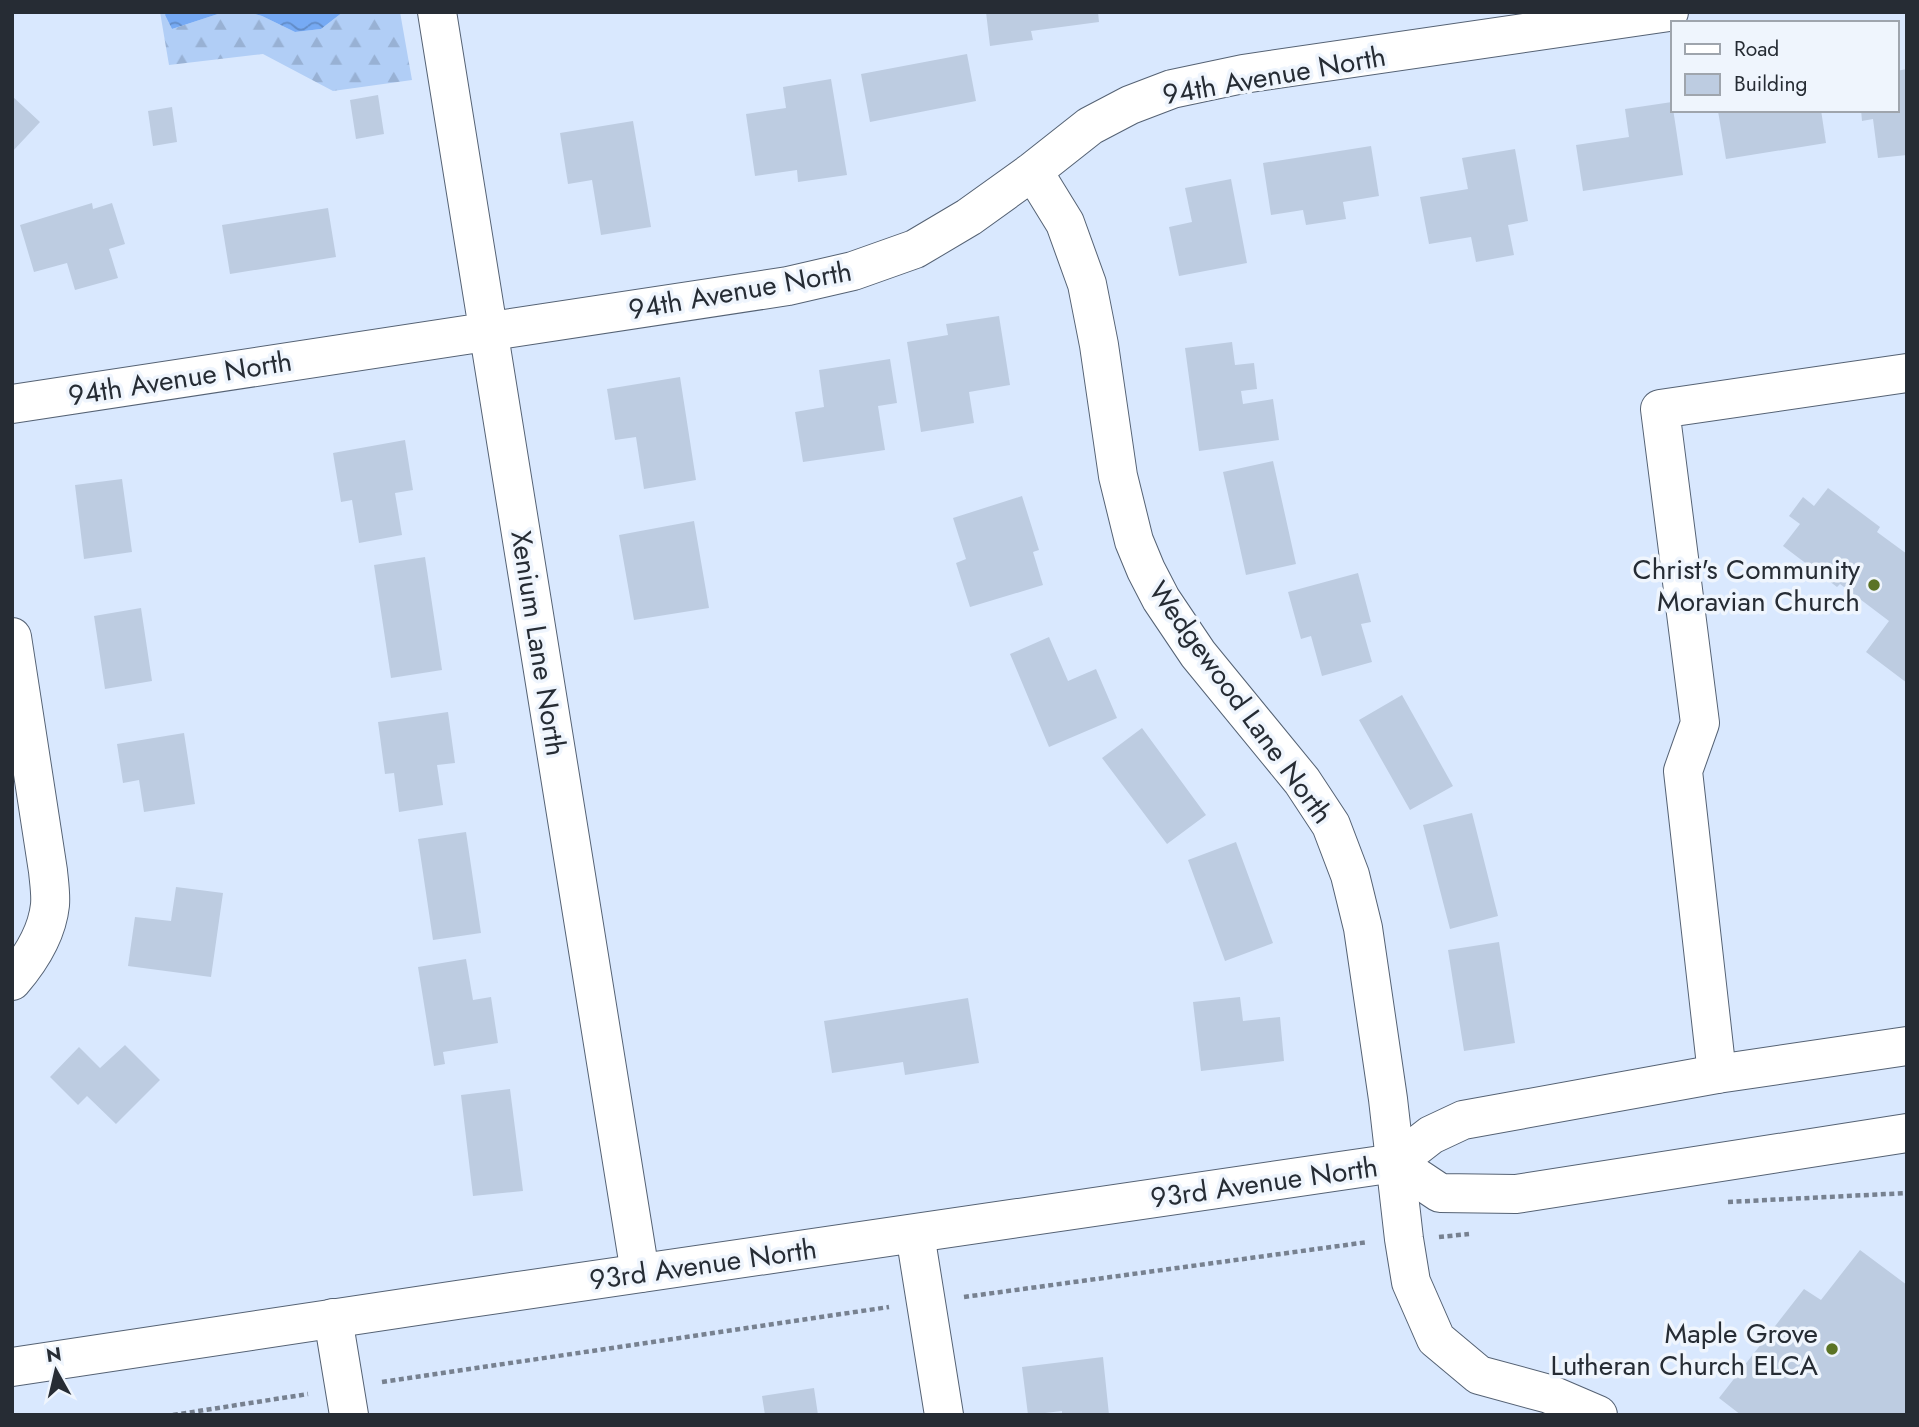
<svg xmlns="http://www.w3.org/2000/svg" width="1919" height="1427" font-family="Jost,sans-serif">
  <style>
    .forest { fill: url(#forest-firs) }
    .water { fill: url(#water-waves) }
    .building { fill: #bdcce1 }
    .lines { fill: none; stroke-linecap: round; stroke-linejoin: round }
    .minor-casing { stroke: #556274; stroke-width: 40 }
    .major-casing { stroke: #556274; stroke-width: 40 }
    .path { stroke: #778190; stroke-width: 4.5; stroke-dasharray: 5 3.5; stroke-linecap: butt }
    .minor { stroke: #fff; stroke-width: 38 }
    .major { stroke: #fff; stroke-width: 38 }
    .poi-dot { fill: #5b7325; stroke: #eff5fd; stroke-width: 2.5 }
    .labels { text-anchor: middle; stroke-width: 7; stroke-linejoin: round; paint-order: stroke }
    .street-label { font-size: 28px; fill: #262c34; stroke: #eff5fd }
    .poi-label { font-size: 28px; fill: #262c34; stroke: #eff5fd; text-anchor: end }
  </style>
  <defs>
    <pattern id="forest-firs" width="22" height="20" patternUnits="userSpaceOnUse" patternTransform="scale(1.75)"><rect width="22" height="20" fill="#b1cef6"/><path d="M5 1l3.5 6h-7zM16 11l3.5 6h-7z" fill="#98b1d4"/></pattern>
    <pattern id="water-waves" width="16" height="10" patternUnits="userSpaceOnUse" patternTransform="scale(1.75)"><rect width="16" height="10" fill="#76aaf4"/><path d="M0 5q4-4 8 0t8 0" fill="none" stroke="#618bc6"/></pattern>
  </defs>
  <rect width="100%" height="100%" fill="#d9e8fe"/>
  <!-- forest -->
  <path class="forest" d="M160,12h6l-1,3 7,14 52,-17h23l15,4 33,16 26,-3 22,-17h57l12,68 -79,11 -70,-37 -94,11z"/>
  <!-- water -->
  <path class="water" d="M166,12h58l-52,17 -7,-14z
    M247,12h96l-22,17 -26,3 -33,-16z"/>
  <!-- building -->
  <path class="building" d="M986,12h112l1,10 -68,9 2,9 -43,6z
    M967,54l9,47 -106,21 -9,-48z
    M1907,69v86l-29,3 -5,-39 -11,2 -1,-11h35v-39z
    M831,79l16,96 -49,7 -1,-12 -42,6 -9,-62 40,-6 -3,-21z
    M378,95l6,39 -28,5 -6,-39z
    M12,96l28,26 -28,30z
    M1672,102l11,73 -100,16 -7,-46 53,-8 -4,-28z
    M172,107l5,35 -24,4 -5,-35z
    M1821,110l5,33 -100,16 -8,-48z
    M633,121l18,106 -50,8 -9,-55 -24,4 -8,-51z
    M1371,146l8,50 -36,6 3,17 -40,6 -3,-15 -32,5 -8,-52z
    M1515,149l13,72 -20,4 6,30 -38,7 -5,-25 -42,7 -9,-47 48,-8 -6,-31z
    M1231,179l16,84 -68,13 -10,-49 23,-5 -7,-34z
    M92,203l1,6 19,-6 13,41 -16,5 9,29 -43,12 -8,-27 -33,9 -14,-47z
    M328,208l8,49 -106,17 -8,-49z
    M999,316l11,69 -41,7 5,31 -53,9 -14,-90 41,-7 -2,-11z
    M1232,342l3,23 19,-2 3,26 -16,2 2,13 30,-5 6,41 -80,11 -14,-103z
    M890,359l7,44 -19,3 7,44 -82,12 -8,-50 29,-5 -5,-37z
    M680,377l16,103 -52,9 -8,-52 -21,3 -8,-51z
    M405,440l8,50 -18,3 7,42 -43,8 -7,-43 -11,2 -8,-49z
    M1273,461l23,103 -50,11 -23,-103z
    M122,479l10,73 -48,7 -9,-74z
    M1828,488l52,39 -3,5 30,22v129l-41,-31 23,-31 -49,-37 -3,3 -54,-41 17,-22 -11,-8 14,-19 11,9z
    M1022,496l17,54 -6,2 10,33 -73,22 -14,-44 10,-4 -13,-41z
    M694,521l15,87 -75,12 -15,-85z
    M425,557l17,113 -51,8 -17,-113z
    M1358,573l13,49 -10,2 11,38 -50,14 -11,-40 -10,3 -13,-47z
    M141,608l11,73 -47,8 -11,-73z
    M1049,637l19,44 28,-12 21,49 -68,29 -39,-93z
    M1402,695l51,91 -43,24 -51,-90z
    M448,712l7,51 -18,2 6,40 -44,7 -5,-39 -9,1 -7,-52z
    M1142,728l64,87 -39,29 -65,-86z
    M184,733l11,71 -51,8 -5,-32 -16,3 -6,-39z
    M1472,813l26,103 -48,13 -27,-104z
    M466,832l15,101 -48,7 -15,-101z
    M1236,842l37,101 -48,18 -37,-101z
    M176,887l47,6 -12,84 -83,-11 7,-49 36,4z
    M1499,942l16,101 -51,8 -16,-101z
    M466,959l7,41 18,-3 7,46 -55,9 2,12 -11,2 -16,-99z
    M1240,997l3,24 37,-4 4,44 -83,10 -8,-69z
    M968,998l11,65 -74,12 -2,-13 -71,11 -8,-52z
    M125,1045l35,35 -44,44 -29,-28 -9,9 -28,-28 29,-30 21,21z
    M510,1089l13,102 -50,5 -12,-101z
    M1860,1250l47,35v130h-166l-22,-17 85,-109 17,11z
    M1103,1357l6,58h-47v-4l-34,4 -6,-48z
    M814,1388l4,27h-53l-3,-19z"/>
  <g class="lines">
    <!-- minor casing -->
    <g class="minor-casing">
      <path id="minor" d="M437,12l203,1261
        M1033,171l32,52 22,61 12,61 19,131 16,65 12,29 15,29 37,55 104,127 29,44 19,50 13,53 25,171 16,140 7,43 25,57 43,36 70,19 49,21
        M12,404l776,-118 65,-15 62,-22 54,-32 64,-46 57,-45 40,-21 42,-16 71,-15 426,-62
        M12,637l36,234c1,11 3,23 2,34 -3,29 -20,55 -38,76
        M1717,1074l-34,-303 17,-48 -40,-314 247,-36
        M915,1234l29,181
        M333,1318l16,97"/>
    </g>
    <!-- major casing -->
    <g class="major-casing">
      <path id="major" d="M1395,1163l45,30 76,1 391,-61
        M12,1367l445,-67 938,-137 36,-28 32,-15 254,-46 190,-28"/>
    </g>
    <!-- path -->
    <path class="path" d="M1728,1202l179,-9
      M1439,1237l30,-3
      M964,1297l404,-55
      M382,1382l507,-75
      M173,1415l135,-21"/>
    <!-- minor -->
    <use href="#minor" class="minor"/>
    <!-- major -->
    <use href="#major" class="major"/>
  </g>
  <!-- markers -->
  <g class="poi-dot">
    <circle cx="1874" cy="585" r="7"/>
    <circle cx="1832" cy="1349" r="7"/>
  </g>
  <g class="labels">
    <!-- street labels -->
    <g class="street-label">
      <text transform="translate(1274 75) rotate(-10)" y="10">94th Avenue North</text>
      <text transform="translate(740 290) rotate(-10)" y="10">94th Avenue North</text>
      <text transform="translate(180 378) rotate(-9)" y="10">94th Avenue North</text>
      <text transform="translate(539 643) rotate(81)" y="10">Xenium Lane North</text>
      <text transform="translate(1241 702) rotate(54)" y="10">Wedgewood Lane North</text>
      <text transform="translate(1264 1182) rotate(-8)" y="10">93rd Avenue North</text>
      <text transform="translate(703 1264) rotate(-8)" y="10">93rd Avenue North</text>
    </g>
    <!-- poi labels -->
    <g class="poi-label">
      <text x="1860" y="579">Christ's Community<tspan x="1860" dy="32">Moravian Church</tspan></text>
      <text x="1818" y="1343">Maple Grove<tspan x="1818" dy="32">Lutheran Church ELCA</tspan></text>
    </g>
  </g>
  <!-- border -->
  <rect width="1919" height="1427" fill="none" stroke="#262c34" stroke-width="28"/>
  <!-- legend -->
  <rect x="1671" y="21" width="228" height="91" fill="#eff5fd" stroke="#9fa5ad" stroke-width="2"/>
  <rect x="1685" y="44" width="35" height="10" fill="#ffffff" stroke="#9fa5ad" stroke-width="2"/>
  <text x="1734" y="56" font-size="21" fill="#262c34">Road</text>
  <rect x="1685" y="74" width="35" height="21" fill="#bdcce1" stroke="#9fa5ad" stroke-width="2"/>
  <text x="1734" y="91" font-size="21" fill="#262c34">Building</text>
  <!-- north arrow -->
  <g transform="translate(56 1371) rotate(352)" stroke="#eff5fd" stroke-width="5" paint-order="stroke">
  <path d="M0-5L12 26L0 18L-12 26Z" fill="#262c34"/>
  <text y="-10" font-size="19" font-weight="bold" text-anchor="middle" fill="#262c34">N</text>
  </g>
</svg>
